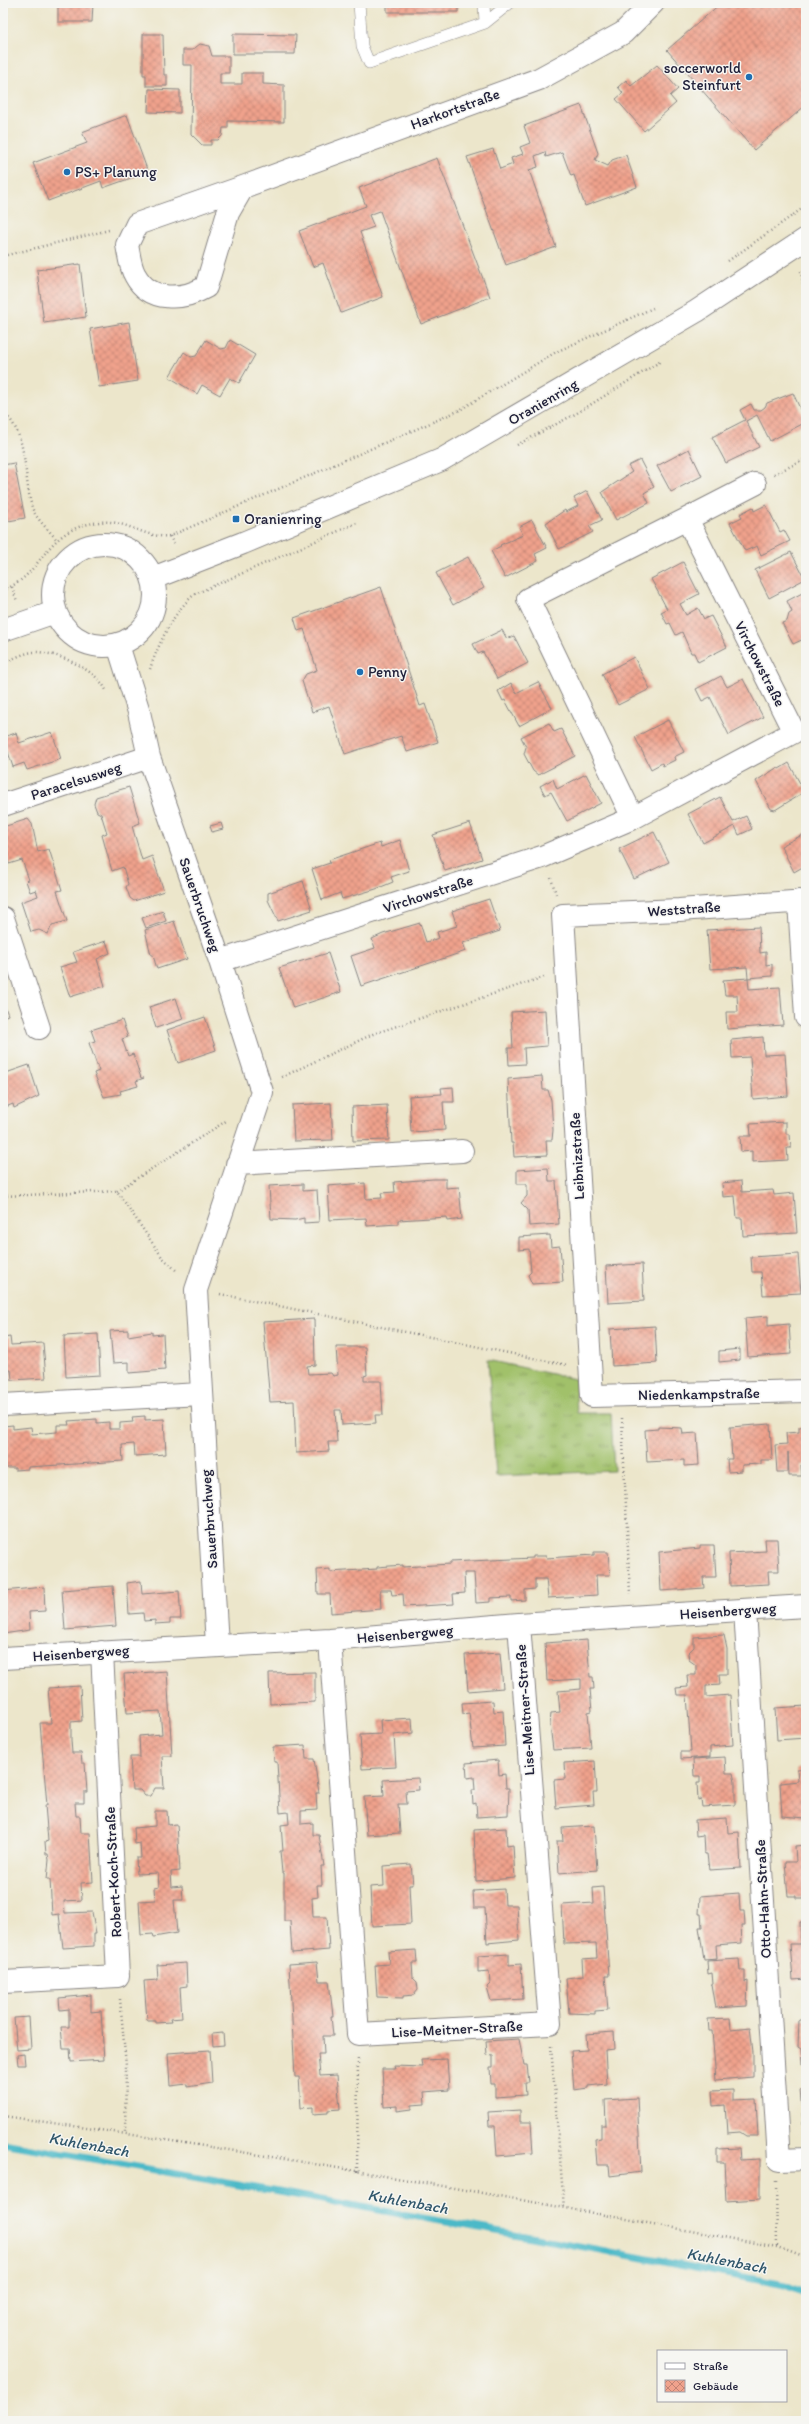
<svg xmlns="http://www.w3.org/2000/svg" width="809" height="2424" font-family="Itim,sans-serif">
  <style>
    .grass { fill: url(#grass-tufts); stroke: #627252 }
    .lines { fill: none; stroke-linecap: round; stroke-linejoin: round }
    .stream { stroke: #4cb9c8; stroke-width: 7 }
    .building { fill: url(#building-cross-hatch) }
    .lane-casing { stroke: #878483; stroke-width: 12 }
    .street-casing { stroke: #878483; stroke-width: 24 }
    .secondary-casing { stroke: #878483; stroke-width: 24 }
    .path { stroke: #878483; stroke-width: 2.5; stroke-dasharray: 1 3; stroke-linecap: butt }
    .lane { stroke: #fff; stroke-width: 11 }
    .street { stroke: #fff; stroke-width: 22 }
    .secondary { stroke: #fff; stroke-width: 22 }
    .poi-dot { fill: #1f6fb2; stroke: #f6f6f2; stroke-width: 1.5 }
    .labels { text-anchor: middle; stroke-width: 3; stroke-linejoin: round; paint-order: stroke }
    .poi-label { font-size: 15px; fill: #22223b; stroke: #f6f6f2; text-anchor: start }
    .street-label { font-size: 15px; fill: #22223b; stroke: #f6f6f2 }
    .water-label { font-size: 16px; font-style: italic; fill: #31576c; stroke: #f6f6f2 }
  </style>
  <defs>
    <pattern id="grass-tufts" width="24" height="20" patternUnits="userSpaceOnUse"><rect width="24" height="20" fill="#a1c16a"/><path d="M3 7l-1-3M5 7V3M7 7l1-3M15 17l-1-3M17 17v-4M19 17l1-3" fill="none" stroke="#839c58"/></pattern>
    <pattern id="building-cross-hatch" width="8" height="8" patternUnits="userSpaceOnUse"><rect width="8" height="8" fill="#f0a28c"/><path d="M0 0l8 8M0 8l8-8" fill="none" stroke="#c28474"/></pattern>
  </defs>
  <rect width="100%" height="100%" fill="#f6f6f2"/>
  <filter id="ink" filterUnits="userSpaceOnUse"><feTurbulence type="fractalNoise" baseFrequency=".025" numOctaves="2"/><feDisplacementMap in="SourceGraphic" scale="8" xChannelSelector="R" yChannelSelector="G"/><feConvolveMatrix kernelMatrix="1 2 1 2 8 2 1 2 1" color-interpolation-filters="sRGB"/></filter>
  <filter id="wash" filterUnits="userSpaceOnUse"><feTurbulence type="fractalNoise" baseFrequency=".012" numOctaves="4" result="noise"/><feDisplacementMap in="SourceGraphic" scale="16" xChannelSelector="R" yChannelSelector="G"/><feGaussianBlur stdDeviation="0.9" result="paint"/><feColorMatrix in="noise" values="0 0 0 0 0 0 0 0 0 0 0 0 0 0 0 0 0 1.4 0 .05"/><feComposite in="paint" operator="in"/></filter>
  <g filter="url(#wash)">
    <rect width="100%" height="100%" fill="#ece6cb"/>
    <!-- grass -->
    <path class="grass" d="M488,1360l87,19 2,34h34l3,58 -118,5z"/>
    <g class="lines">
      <!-- stream -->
      <path class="stream" d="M3,2143l555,99 227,43 21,9"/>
    </g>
    <g id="blocks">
      <!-- building -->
      <path class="building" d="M58,3h35l-1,19h-34z
        M387,3h71v9h-71z
        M721,3h85v102l-52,45 -87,-100z
        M143,34h20l1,41h3v11h-21v-11h-3z
        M233,34l63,1 -1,19h-62z
        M200,44l9,2 3,10h17v17h-9v11h22v-11h21v11l21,1v37l-56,-1v7h-5l-1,8 -4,4h-7v5h-9l-11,-11 1,-69h-9v-15h9z
        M657,65l21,24 -8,7 6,7 -32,28 -28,-32 7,-6 -5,-6 8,-7 5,6z
        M149,89l31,1v23l-32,-1z
        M581,105l17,48 -3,7 13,6 4,-6 14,-5 11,32 -52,19 -11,-31 -3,1 -9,-24 -16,5 -1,-5 -10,4 3,11 -9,3 27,77 -50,18 -39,-108 26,-8 7,20 13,-5 -2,-6 12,-4 -3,-7 10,-4 -6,-17z
        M127,115l21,57 -45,16 -2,-7 -53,20 -15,-38 54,-20 -5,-11z
        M437,158l53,139 -69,27 -41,-113 -11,4 5,12 -14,5 23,65 -42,16 -18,-50 -10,4 -14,-36 67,-25 -7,-18z
        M80,264l6,53 -42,6 -7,-53z
        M129,322l9,59 -39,6 -9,-58z
        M206,340l15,9 5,-1 4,-8 25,15 -16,28 -9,-5 -10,17 -18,-10 -5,9 -28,-17 15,-25 7,5 5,-1z
        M793,393l13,29 -36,19 -13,-26 -11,6 13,26 -33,16 -14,-26 33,-17 -5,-10 11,-6 3,6h7l4,-3 2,-4z
        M689,449l13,27 -31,16 -14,-26z
        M640,460l14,27 -10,6 5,10 -33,17 -14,-28 30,-20 -4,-6z
        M14,463l11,55 -22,4v-57z
        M587,491l15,29 -13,6 4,6 -34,17 -13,-26 19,-13 1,2 12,-6 -4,-8z
        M766,505l14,27 4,-2 6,11 -29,14 -4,-9 -12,5 -15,-28 12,-6 -2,-3 13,-7 1,4z
        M532,520l15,28 -12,6 3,7 -33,17 -14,-27 10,-5 -1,-1 23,-10 -4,-8z
        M791,552l14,27 -36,19 -14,-28z
        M468,557l16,31 -31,17 -17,-32z
        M683,562l16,32 -19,10 6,11 12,-7 6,11 7,-3 16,31 -29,15 -4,-9h-3l-9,-21 -6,3 -6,-12 -3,1 -6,-12 6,-3 -16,-30z
        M381,587l39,119 5,-2 13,38 -31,10 -6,-16 -56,18 -16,-48 -17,6 -10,-31 4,-7 11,-4 -13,-41 -6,2 -4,-13z
        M806,591v47l-13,6 -11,-21 5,-2 2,-7 3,-2 -5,-11z
        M502,630l5,9 7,-3 14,27 -31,16 -14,-27 -5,2 -5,-10z
        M634,657l16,32 -32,16 -16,-31z
        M721,676l6,11 16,-8 20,38 -34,18 -19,-38 -8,4 -6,-12z
        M538,682l14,26 -33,18 -14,-26 -2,1 -5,-10 13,-8 5,10z
        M668,720l16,32 -10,5 1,3 -12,6 -1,-3 -11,6 -16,-32z
        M549,723l5,9 7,-3 14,27 -37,19 -5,-4 -9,-17 2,-7 -5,-10z
        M52,732l9,27 -34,11 -3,-7 -11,4 -10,-30 13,-4 3,10z
        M789,763l13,24 4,-2v11l-2,-4 -29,18 -4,-1 -15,-28 22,-14 1,2z
        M586,774l15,29 -34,18 -16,-29 -6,3 -5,-9 13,-7 4,10z
        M129,787l11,36 -8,3 10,34 10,-4 12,35 -30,10 -4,-3 -4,-11 2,-3 -5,-17 -11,4 -10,-36 5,-2 -6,-19 -4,-2 -3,-8 2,-7z
        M720,797l13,25 13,-6 6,13 -13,6 -4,-9 -32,17 -15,-29z
        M28,819l4,5 6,28 11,-3 13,41 -5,1 10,30 -15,4 -4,9 -9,-4 -8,2 -10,-30 17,-6 -2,-6 -6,2 -4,-11 3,-1 -7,-20 -13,4 -6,-18v-19z
        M221,823l2,6 -11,3 -2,-6z
        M470,823l12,36 -37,12 -12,-36z
        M654,832l15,30 -35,17 -15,-30z
        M806,833v32l-12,7 -13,-26z
        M400,840l9,31 -18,6 2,5 -17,7 -34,10 -2,-6 -18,7 -10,-31 18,-6 -1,-3 51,-17 1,4z
        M303,881l9,29 -34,11 -10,-21v-7z
        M489,899l11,32 -37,12 3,8 -105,35 -10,-30 24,-8 -3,-9 11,-5 37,-11 6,19 13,-4 -2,-6 20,-6 -5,-15z
        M163,911l3,10 -20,7 -4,-10z
        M174,921l13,38 -30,10 -4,-14h-2l-6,-25z
        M759,927l1,26 6,-1v13l6,-1v12l-24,2 1,11 31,-2 3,38 -56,4 -1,-17h12l-1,-17h-12l-2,-15 25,-2 -1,-11 -37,2 -3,-39z
        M106,941l4,12 -13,6 8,27 -35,11 -10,-30 17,-5 -4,-10z
        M328,953l13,39 -48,16 -14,-40z
        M176,998l7,21 -27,9 -7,-21z
        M3,1001l5,14 -5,2z
        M545,1010l2,36 -23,2 1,16 -16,1 -1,-17h5l-2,-36z
        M205,1017l11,33 -38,13 -11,-33z
        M122,1020l6,17 -6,2 6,17 5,-2 8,24h3l-8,3 2,5 -18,5 1,3 -17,3 -10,-24 5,-2 -10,-28 6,-2 -4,-11z
        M763,1037l1,18 21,-1 3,42 -35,3 -3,-42 -18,1 -1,-18z
        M29,1065l10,31 -25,12 -1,-4 -10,4v-34z
        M542,1076l1,14h5l3,10 2,30 -1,10h-6l1,15 -33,2 -1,-14h-2l-3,-64z
        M453,1087l1,15h-11l2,28 -34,2 -2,-36 33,-2 -1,-6z
        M331,1103l2,37 -39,1 -2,-36z
        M387,1105l2,35 -36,1 -1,-34z
        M786,1122v12h4l1,14h-4l1,12 -36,2v-11l-11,1 -1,-16h11l-1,-12z
        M548,1168l1,13h7l3,43 -30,2 -1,-16 -7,-7 6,-7v-12h-10v-14z
        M433,1179h13v9l13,-1 3,32 -14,2 -1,-4 -49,3v4l-31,2 -1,-8 -36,2 -2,-34 37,-3 1,16 16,-1 -1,-5 14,-1 -1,-10z
        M741,1181l1,11 31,-2 1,5 20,-2 3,40 -54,3 -1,-18h-5l-2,-22 -12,1 -1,-14z
        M303,1184v7l14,-1 2,32 -15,1v-5l-9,2 -24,-1 -2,-33z
        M550,1235l1,12 9,-1 3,36 -31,2 -4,-9 3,-3 -2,-23 -10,1v-13z
        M798,1254l3,39 -38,2 -2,-23h-9l-1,-15z
        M642,1264l2,37 -36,2 -2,-37z
        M768,1316v10l21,-2 2,30 -43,3 -3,-39z
        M314,1319l1,46 -8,1 1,8 23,-1 2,3 5,-1 -2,-28h29l2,28 -3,1v5h17l2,34h-8l1,8 -34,2 -1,-15h-6l2,32h-9l1,9 -33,2 -2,-52 -24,1 -7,-80z
        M655,1326l2,37 -45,3 -2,-37z
        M128,1330v6l24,-4v3l11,-1 2,36 -36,3v-11l-16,1 -3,-32z
        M98,1334l2,41 -34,2 -2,-41z
        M10,1337l1,8 32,-2 3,35 -34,2 -1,-10h-8v-32z
        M740,1349v11l-21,2v-11z
        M145,1416v4l19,-1 2,35 -31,2 -1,-12 -12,1 1,16 -95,6v2l-13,1v-2h-12v-42l10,-1v4l18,-2 1,7 25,-2v-7h12l-1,-4 29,-2v4l12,-1v7h11v-6l13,-1 -1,-5z
        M770,1424l2,36h-11v4l-19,1v6l-14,1 -1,-13h5l-2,-32z
        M806,1426v39h-5l1,11h-13l-1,-24v20h-11l-2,-27 12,-1 -1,-11 13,-1v-5z
        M658,1427l24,1 1,6 14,-1 2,32 -15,1v-6l-37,2 -2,-32 13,-1z
        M765,1539h12l2,32h-11l1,13 -39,2 -1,-33 37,-2z
        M700,1545h14l2,32h-13l1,11 -43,3 -2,-39 41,-4z
        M594,1552h14l2,23h-14l1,20 -49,3 -2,-19h-11v10l-10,1v10l-14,1v-4l-21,1v4l-14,1 -2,-30h-10l1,20 -12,1 1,10 -50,3 -1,-13 -11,1 -1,-5h-11l1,19 -50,4 -1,-19h-12l-1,-24 13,-1v3l47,-3v-2l26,-2v2l47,-3v-2l83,-4v-2h13v2l48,-3z
        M141,1581l1,13 37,-3 2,28h-11v4l-15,1v-4l-11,1 -1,-8 -14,1 -2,-31z
        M113,1586l3,40 -51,4 -3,-40z
        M44,1587l1,24 -16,1 1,18 -27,4v-43z
        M724,1635l3,14v25h-8l1,11 -14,1v11l24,-2 3,50 -23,2v10l-29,2v-7h10l-4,-57h-10l-1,-7 12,-1 -1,-12h9v-10l-7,-5 -1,-7 6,-6v-10z
        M587,1640l3,37h3l1,12h-4l2,22 -4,1 3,36 -38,2 -3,-25 1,-12 9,-1 -2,-21 23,-2v-10l-34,2 -2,-38z
        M500,1653l3,35 -35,3 -3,-36z
        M167,1671l5,85h-10l2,32h-9l-4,8h-6l-5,-6h-8l-2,-33h10l-1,-21 23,-2 -2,-23 -33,2 -3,-39z
        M315,1672v30l-45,2 -1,-31z
        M80,1686l2,35 -11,1v18l1,13h9l1,10h3l2,29h-3v11h-9l1,13h4l1,17h9l3,49 -12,1 1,17 -18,1 1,12 27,-1 4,22h-2v12l-31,2 -4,-34 -7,1 -2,-36h-3l2,-19 -1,-6h-2l-1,-12 3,-1 -3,-36h2l-7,-82h11l-3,-35z
        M493,1701l1,11 9,-1 2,35 -32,2 -4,-35 -6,1 -1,-11z
        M806,1706v32l-29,2 -2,-32z
        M412,1718l1,15 -19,2 2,32 -34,2 -2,-34 21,-1 -1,-14z
        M305,1745l1,14h8l5,34h-3l1,17 -16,1v13l12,-1v12h6l5,31h-3l1,19h-5l1,12 -6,1 1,19h14l2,33 -37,3 -2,-32h-6v-48h-2l-2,-22h3l-2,-26 8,-1 -1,-12 -8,1 -3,-51h-3l-1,-15z
        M725,1757l1,16h7l2,9v23l-33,2 -1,-8 -3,1 -1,-17h3v-7h-6l-1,-17z
        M498,1760l1,15 6,-1 1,14h3l-1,27 -31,2 -1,-14 -3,1 -1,-14h3l-1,-13 -7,1 -1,-15z
        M595,1761l2,31h-4l1,13 -38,3 -2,-28 11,-1 -1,-16z
        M806,1768v50l-24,-2 -2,-33 18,-2 -1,-12z
        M418,1778l1,12 -13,1 1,13h-9l2,29 -33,2 -3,-38 20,-1 -1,-16z
        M155,1811h12l1,14 9,-1 3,47 -9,1 1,15 10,-1 1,14h-9l3,33 -23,4 -1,-3 -12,1 -2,-34 16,-1 -1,-12 5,-1 -1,-14 -21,1 -1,-16h5l-1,-15 -5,1 -1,-16 21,-2z
        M727,1818l1,15 11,-1 2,36 -32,2 -2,-16h-3l-1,-19 -7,1 -1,-16z
        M594,1826l3,44 -38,3 -2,-32h6l-1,-13z
        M506,1828l1,18 6,-1 2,33 -39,3 -2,-51z
        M806,1845v53h-10v-2h-8l-3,-34h11l-1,-16z
        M411,1864l2,21h-4l2,39 -39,2 -2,-39 14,-1 -1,-20z
        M603,1887l6,89h-4l3,34 -13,1v3l-26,-1 -3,-35 17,-2 -1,-17 15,-1 -1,-15 -32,1 -2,-39 32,-2 -1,-15z
        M504,1889l1,16h12l2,35 -32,3 -2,-35h-11l-1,-17z
        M739,1893l1,18h4l1,14h-4l1,18 -26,2 1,14 -13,1 -5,-33h3l-1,-13h-2l1,-18z
        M800,1922h6v57l-13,1 -3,-36h11z
        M416,1950l1,13h-5l1,15 4,4 1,8 -4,5 -11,1v2l-26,-1 -2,-32 14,-1 -1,-12z
        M509,1954v11l12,-1 2,35 -32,2 -4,-14 3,-3 -1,-13 -11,1v-16z
        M739,1959l1,11h5v12l3,-1 -1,25 -32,2 -4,-24h2l-1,-11 -4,1 -1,-13z
        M317,1962l2,19h10l4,35h-2l2,20h-10l1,18h-6l2,22 17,-1 3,34 -12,1v3l-15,1v-7l-12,1 -2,-31h-4l-6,-113z
        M186,1963l1,23 -7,1 2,31 -12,1 1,3 -16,1v-3h-8l-3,-39 14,-1 -1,-15z
        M91,1995v17l10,-1 3,49 -33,2 -1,-14h-7l-2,-21h8v-18l-9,1 -1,-12z
        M29,2017l2,32 -14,1 -3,-32z
        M730,2018l1,11 19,-2 3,25v25l-37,3 -4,-49h-3l-1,-12z
        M799,2020h7v44h-4l-1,-15 -3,-2z
        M614,2032l1,17 -10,1 2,34 -19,2v2l-14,2 -3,-39 16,-1 -1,-16z
        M223,2033l1,12 -11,1 -1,-12z
        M519,2039l5,26h3l2,17h-4l1,13 -31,2v-13h-4l-1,-17h3v-11l-6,-1 -1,-14z
        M210,2050l2,33 -25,4v-3l-17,2 -2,-33z
        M24,2054l1,11h-7l-1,-10z
        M447,2059l2,31 -25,2 1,12 -13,1v4l-15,2v-5l-13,1 -2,-38h13l-1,-3 28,1 -1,-7z
        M733,2090v10l23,-1 2,37h-12l-6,-4 -13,1 -2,-28 -12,1 -1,-15z
        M800,2090h6v34h-3z
        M637,2098l4,74 -31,4 -1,-11h-12l-2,-26 6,-1v-13h5l-1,-25z
        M520,2110v12h11l2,31 -36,3 -2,-30h-6l-1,-14z
        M739,2148l1,12 20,-1v40l-34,2 -2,-39h-7v-13z"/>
    </g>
  </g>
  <g filter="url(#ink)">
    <use href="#blocks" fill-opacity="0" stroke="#878483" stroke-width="1"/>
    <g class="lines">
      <!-- lane casing -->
      <g class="lane-casing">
        <path id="lane" d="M359,3l3,43 7,17 116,-40 25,-20
          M484,3l1,20"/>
      </g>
      <!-- street casing -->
      <g class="street-casing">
        <path id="street" d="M243,187l-15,26 -22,74c-23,13 -56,16 -71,-12 -5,-8 -6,-21 -8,-30l10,-21 106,-37 296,-108 84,-46 30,-30
          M687,519l68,-35
          M118,645l21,67 10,45 71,204 42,131 -66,198 21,355
          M3,805l146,-48
          M799,901l7,116
          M806,901l-127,9 -116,5 29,481 214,-5
          M3,918l36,110
          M220,961l322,-104 91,-39 161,-86 -107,-213 -159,80 105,219
          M237,1164l225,-13
          M3,1405l197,-11
          M745,1610l34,550 27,-1
          M330,1640l28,394 192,-10 -31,-400
          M3,1658l327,-18 189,-16 287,-18
          M3,1982l115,-6 -16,-324"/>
      </g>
      <!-- secondary casing -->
      <g class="secondary-casing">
        <path id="secondary" d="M53 595a51 51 0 1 1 102 0a51 51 0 1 1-102 0Z
          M153,578l90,-35 198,-83 256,-149 109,-72
          M3,630l52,-18"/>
      </g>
      <!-- path -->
      <path class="path" d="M3,256l106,-26
        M728,261l78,-55
        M801,271l5,30
        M3,412c26,22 20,65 29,95 3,11 17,23 24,32
        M517,445l60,-32 84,-52
        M774,474l32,-15
        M170,536l4,9
        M12,587l5,14
        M3,590c43,-16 38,-61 97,-68 25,-3 45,17 70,14l288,-125 98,-59 97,-44
        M3,663c10,-4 22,-11 32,-11 22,0 62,18 71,38
        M150,669c9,-26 23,-57 45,-75l164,-72
        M551,878l5,16
        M282,1077l91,-43 171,-57
        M117,1191l109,-70
        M3,1196l114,-5 45,66 16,15
        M220,1294l347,71
        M622,1418l8,176
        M120,1999l6,66 -1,68
        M551,2046l13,162
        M3,2116c259,36 517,83 774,131l29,11
        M357,2172l1,-116
        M776,2181l1,66"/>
      <!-- lane -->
      <use href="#lane" class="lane"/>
      <!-- street -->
      <use href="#street" class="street"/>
      <!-- secondary -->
      <use href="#secondary" class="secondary"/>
    </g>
  </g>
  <!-- markers -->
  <g class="poi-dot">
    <circle cx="749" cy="77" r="4"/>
    <circle cx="67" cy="172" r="4"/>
    <rect x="232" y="515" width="8" height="8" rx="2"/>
    <circle cx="360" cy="672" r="4"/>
  </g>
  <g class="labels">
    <!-- poi labels -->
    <g class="poi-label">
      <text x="741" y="73" text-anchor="end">soccerworld<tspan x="741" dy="17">Steinfurt</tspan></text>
      <text x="75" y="177">PS+ Planung</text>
      <text x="244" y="524">Oranienring</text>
      <text x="368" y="677">Penny</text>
    </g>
    <!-- street labels -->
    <g class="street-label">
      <text transform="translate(455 109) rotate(-20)" y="5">Harkortstraße</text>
      <text transform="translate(543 402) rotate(-30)" y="5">Oranienring</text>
      <text transform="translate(760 664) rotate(63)" y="5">Virchowstraße</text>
      <text transform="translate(76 781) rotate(-18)" y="5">Paracelsusweg</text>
      <text transform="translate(428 894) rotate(-18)" y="5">Virchowstraße</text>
      <text transform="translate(200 905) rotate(71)" y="5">Sauerbruchweg</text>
      <text transform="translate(684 909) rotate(-4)" y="5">Weststraße</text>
      <text transform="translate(577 1156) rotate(-93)" y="5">Leibnizstraße</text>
      <text transform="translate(699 1394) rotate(-1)" y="5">Niedenkampstraße</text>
      <text transform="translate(209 1519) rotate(-94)" y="5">Sauerbruchweg</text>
      <text transform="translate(728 1611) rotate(-4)" y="5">Heisenbergweg</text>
      <text transform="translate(405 1634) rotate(-5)" y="5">Heisenbergweg</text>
      <text transform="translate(81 1653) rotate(-4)" y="5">Heisenbergweg</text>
      <text transform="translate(525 1710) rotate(-94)" y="5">Lise-Meitner-Straße</text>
      <text transform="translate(113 1872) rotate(-93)" y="5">Robert-Koch-Straße</text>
      <text transform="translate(763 1899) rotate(-93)" y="5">Otto-Hahn-Straße</text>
      <text transform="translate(457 2029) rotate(-3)" y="5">Lise-Meitner-Straße</text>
    </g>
    <!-- water labels -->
    <g class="water-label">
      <text transform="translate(89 2144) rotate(10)" y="6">Kuhlenbach</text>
      <text transform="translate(408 2201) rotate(10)" y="6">Kuhlenbach</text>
      <text transform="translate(727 2260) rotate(11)" y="6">Kuhlenbach</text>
    </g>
  </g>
  <!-- margin -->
  <rect width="809" height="2424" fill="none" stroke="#f6f6f2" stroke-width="16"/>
  <!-- legend -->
  <rect x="657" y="2350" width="130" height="52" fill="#f6f6f2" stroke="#a1a1a9"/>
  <rect x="665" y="2363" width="20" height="6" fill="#ffffff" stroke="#a1a1a9"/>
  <text x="693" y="2370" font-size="12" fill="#22223b">Straße</text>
  <rect x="665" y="2380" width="20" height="12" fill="url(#building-cross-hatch)" stroke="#a1a1a9"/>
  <text x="693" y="2390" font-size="12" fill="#22223b">Gebäude</text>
</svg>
